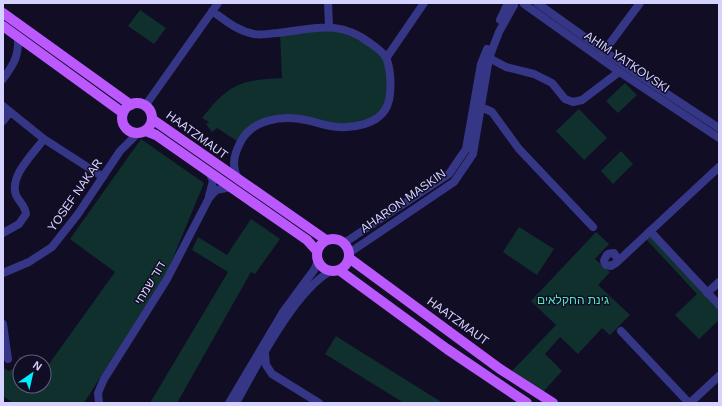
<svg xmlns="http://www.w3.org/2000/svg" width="722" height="406" font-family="Helvetica,'Noto Sans Hebrew',sans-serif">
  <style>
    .green { fill: #10302d }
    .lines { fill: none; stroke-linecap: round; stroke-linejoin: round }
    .minor { stroke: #363687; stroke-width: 8 }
    .major { stroke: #bb59ff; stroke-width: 10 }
    .labels { text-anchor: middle; stroke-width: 3; stroke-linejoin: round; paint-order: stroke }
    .street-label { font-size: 12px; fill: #d5d2ff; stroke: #110d25 }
    .park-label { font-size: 12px; fill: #57e6bd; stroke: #110d25 }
  </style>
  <rect width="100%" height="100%" fill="#110d25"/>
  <!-- green -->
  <path class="green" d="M140,10l26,18 -12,16 -26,-18z
    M329,26l49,23 11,19 -3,41 -31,18 -49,-7 -44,2 -22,21 -23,-15 -5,4 -6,-8 3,-2 -7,-4c27,-34 38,-38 80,-40l-2,-46z
    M625,83l12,12 -19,18 -12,-12z
    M579,109l28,29 -23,22 -28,-29z
    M141,139l63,44 -36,87 -84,133h-71l-10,-7v-28l6,3c7,-3 10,-6 10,-15l8,6h-7v24h24v-15l71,-99 -45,-33z
    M621,151l12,13 -20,20 -12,-13z
    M251,219l29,20 -25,35 -4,-2 -74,131h-27l78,-131 -36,-22 6,-13 29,18z
    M519,227l35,22 -17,26 -34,-23z
    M650,231l69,74v15l-20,19 -24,-24 22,-21 -53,-57z
    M596,232l13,12 -14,15 15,13 -12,13 32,30 -20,20 -8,-7 -24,26 -18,-17 -15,17 17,17 -19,21 -31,-21 44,-46 -25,-24z
    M336,336l14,9 93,58h-39l-79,-49z"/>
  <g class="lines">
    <!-- minor -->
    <path class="minor" d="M328,3l1,23
      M537,3l91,65 91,60
      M524,4l97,69 98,65
      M212,11c13,9 25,20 42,23 7,2 16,-1 24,-1 36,-4 61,-14 92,10 6,4 15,10 17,17 4,12 6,38 -2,50 -9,14 -31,18 -46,17 -11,0 -22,-5 -33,-7 -23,-5 -55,-1 -66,23 -7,14 -8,23 -2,37
      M500,20l8,-17
      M602,54l38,-51
      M387,57l37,-54
      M489,58l17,9 28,7 18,9 13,16 8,3 9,-2 37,-28
      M3,79c11,-15 16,-23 15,-42
      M3,106l41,33 59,38
      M145,106l73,-103
      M481,107l11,5 27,37 74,78
      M3,121l6,-8
      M209,196l4,-15 -4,-10
      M650,231l69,74
      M3,233l16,-9 7,-10c-1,-9 -7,-12 -10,-19 -7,-19 17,-41 28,-56
      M344,243l105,-69 17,-25 15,-85 6,-15
      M349,253l105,-71 19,-28 16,-96 10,-26 15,-27
      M618,260l-4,-7c-7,0 -8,2 -10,8l2,4 5,1 5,-3 103,-96
      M3,273l26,-11 23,-15 26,-33 42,-63 18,-18
      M707,293l12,-11
      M3,324l5,35
      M621,331l68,72
      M265,354l1,11 6,9 47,29
      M99,403l-1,-10 6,-14 63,-100 42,-81 7,-8 15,-3
      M229,403l54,-91 31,-42 4,-9
      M236,403c20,-36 59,-113 95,-132
      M690,403l29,-27"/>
    <!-- major -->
    <path class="major" d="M3,13l128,92
      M3,26l120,87
      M122 118a15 15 0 1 1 30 0a15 15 0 1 1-30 0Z
      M152,119l174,121
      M146,131l10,4 151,105 10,11
      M317 255a16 16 0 1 1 32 0a16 16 0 1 1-32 0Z
      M349,258l151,111 53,34
      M339,270l108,79 80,54"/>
  </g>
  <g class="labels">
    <!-- street labels -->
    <g class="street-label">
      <text transform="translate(627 62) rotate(34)" y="4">AHIM YATKOVSKI</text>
      <text transform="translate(197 135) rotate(36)" y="4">HAATZMAUT</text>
      <text transform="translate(75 195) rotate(-55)" y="4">YOSEF NAKAR</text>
      <text transform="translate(403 201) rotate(-35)" y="4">AHARON MASKIN</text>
      <text transform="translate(150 283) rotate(-59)" y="4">דוד שמחי</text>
      <text transform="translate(458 321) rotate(36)" y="4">HAATZMAUT</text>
    </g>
    <!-- park labels -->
    <g class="park-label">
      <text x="573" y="304">גינת החקלאים</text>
    </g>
  </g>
  <!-- border -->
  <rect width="722" height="406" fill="none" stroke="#d5d2ff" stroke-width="8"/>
  <!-- north arrow -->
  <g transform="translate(32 374) rotate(34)"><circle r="19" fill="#110d25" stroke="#5f5c7c"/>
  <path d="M0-3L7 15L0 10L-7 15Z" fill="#00edfd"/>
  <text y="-6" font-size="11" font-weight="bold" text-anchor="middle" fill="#d5d2ff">N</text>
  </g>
</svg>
